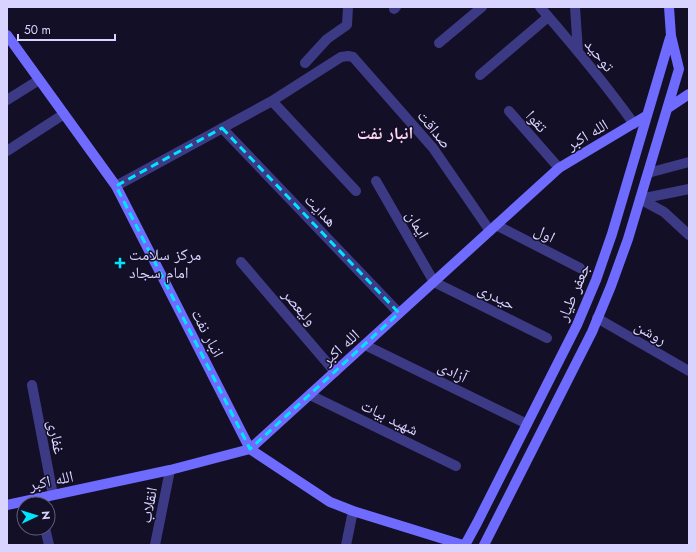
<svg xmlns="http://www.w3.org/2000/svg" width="696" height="552" font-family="Jost,'Noto Naskh Arabic',sans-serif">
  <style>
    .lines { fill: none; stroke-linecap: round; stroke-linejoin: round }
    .street { stroke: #3d3a85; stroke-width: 10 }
    .secondary { stroke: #6f6bff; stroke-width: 10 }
    .marked { fill: none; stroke: #00e5ff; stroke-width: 3; stroke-dasharray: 8 5; stroke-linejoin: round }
    .poi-dot { fill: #00e5ff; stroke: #130f26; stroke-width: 1.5 }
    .labels { text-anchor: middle; stroke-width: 3; stroke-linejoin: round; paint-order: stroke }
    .street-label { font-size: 16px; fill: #d9d4ff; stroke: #130f26 }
    .poi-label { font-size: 16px; fill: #d9d4ff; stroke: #130f26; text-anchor: start }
    .neighbourhood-label { font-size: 17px; font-weight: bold; fill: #ffd6f0; stroke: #130f26 }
  </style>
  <rect width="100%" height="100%" fill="#130f26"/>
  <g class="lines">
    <!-- street -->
    <path class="street" d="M540,7c33,38 65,76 94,117
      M575,7l3,45
      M394,9l2,-2
      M439,43l43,-36
      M305,63l22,-24 20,-14 1,-18
      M480,75l68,-58
      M7,100l32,-20
      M272,101l84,90
      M509,111l50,57
      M222,128l177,185
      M7,151l57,-37
      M648,173l41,-11
      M376,181l58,101 113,56
      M116,186l156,-85 69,-44 7,-1 5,1 80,91 57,83
      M640,199l24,13 25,23
      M640,199l49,-10
      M496,225l84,43
      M241,262l94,110
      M597,318l92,53
      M365,345l162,79
      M32,385l21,110
      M310,395l146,71
      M45,528l4,17
      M155,545l15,-75
      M346,545l7,-34"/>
    <!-- secondary -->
    <path class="secondary" d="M7,35l109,151 134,263 80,53 23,9 110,34
      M668,108l21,-14
      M7,505l163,-35 80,-21 309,-281 87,-52
      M465,545l12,-22 100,-198 19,-45 16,-46 58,-196
      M484,545l108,-213 19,-46 17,-47 51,-170 -8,-33 -2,-29"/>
  </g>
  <!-- marked area -->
  <path class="marked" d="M222,128l177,185 -149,136 -134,-263z"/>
  <!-- markers -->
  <path class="poi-dot" d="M118 257h4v4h4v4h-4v4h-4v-4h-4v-4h4z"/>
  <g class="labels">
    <!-- street labels -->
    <g class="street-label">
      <text transform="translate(600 55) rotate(51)" y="6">توحید</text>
      <text transform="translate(537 121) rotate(48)" y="6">تقوا</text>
      <text transform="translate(435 129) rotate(51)" y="6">صداقت</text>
      <text transform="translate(587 134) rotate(-30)" y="6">الله اکبر</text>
      <text transform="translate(321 210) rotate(46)" y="6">هدایت</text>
      <text transform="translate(418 224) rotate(60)" y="6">ایمان</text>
      <text transform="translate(545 233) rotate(27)" y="6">اول</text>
      <text transform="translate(573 292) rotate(-67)" y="6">جعفر طیار</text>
      <text transform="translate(497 296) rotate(27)" y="6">حیدری</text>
      <text transform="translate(300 307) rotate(50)" y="6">ولیعصر</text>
      <text transform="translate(651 332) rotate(30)" y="6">روشن</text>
      <text transform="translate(208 333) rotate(63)" y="6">انبار نفت</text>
      <text transform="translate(340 347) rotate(-42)" y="6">الله اکبر</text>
      <text transform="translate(453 371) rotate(26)" y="6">آزادی</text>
      <text transform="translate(390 417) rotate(26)" y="6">شهید بیات</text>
      <text transform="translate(57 437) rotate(79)" y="6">غفاری</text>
      <text transform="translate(51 480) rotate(-12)" y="6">الله اکبر</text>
      <text transform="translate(148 505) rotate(-79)" y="6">انقلاب</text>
    </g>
    <!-- poi labels -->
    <g class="poi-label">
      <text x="129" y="260">مرکز سلامت<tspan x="129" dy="18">امام سجاد</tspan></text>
    </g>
    <!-- neighbourhood labels -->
    <g class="neighbourhood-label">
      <text x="385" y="139">انبار نفت</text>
    </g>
  </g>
  <!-- border -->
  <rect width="696" height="552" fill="none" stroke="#d9d4ff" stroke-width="16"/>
  <!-- north arrow -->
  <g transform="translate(36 516) rotate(86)"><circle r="19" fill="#130f26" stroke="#625e7d"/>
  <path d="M0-3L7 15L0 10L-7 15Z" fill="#00e5ff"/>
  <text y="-6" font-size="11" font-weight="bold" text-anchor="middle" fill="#d9d4ff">N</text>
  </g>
  <!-- scale -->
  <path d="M18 34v6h97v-6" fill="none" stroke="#d9d4ff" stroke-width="2"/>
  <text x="24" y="34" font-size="12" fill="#d9d4ff" stroke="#130f26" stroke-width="3" paint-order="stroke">50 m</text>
</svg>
